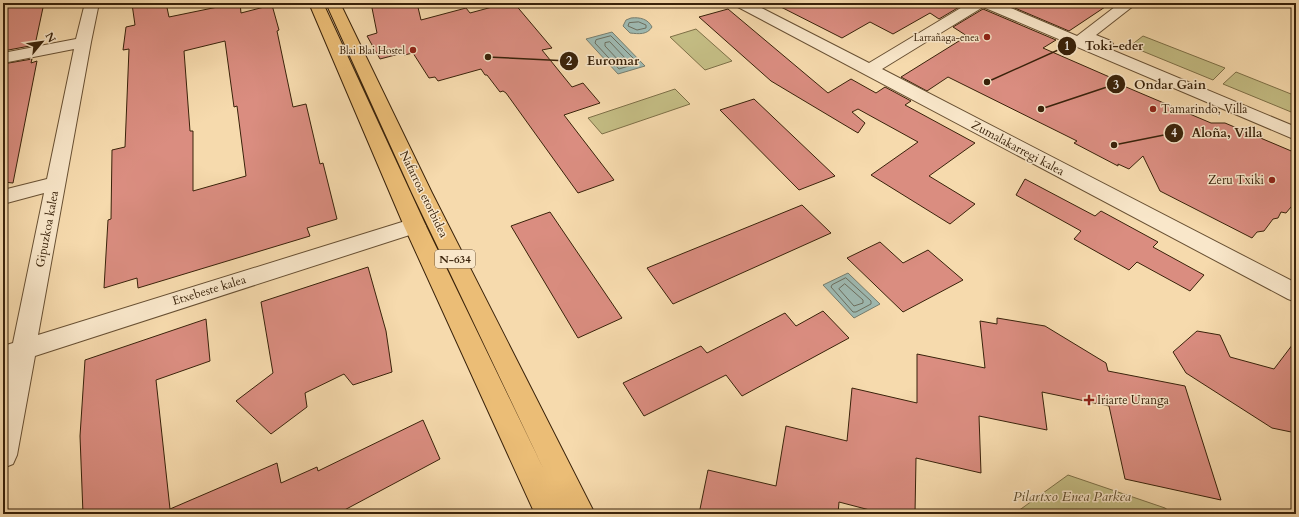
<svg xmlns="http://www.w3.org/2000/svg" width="1299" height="517" font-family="Cardo,serif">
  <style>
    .green { fill: #c4bd84; stroke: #7e7047 }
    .water { fill: #9eb9b1; stroke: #767d6e }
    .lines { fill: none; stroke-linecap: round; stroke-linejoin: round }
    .shore { stroke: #6c6e5e; stroke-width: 1 }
    .building { fill: #da8d80; stroke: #39220a; fill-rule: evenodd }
    .street-casing { stroke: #685033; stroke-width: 2 }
    .highway-casing { stroke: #39220a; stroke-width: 2 }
    .street { fill: #f9e7ca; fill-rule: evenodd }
    .highway { fill: #ebbd76; fill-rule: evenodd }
    .poi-dot { fill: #8f2418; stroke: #f9e7ca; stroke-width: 1.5 }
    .labels { text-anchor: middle; stroke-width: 3; stroke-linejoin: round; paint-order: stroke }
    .far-poi-label { font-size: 10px; fill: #39220a; stroke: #f9e7ca; text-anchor: end }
    .shield { fill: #f9e7ca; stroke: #735d44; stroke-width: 1 }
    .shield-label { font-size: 11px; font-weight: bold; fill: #39220a }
    .poi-label { font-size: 12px; fill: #39220a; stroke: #f9e7ca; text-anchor: start }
    .street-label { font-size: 12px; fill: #39220a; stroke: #f9e7ca }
    .near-park-label { font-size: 14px; font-style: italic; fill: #5c4928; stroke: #f9e7ca }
    .leader { fill: none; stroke: #39220a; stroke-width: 1.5 }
    .callout-dot { fill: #39220a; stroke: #f9e7ca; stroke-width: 1.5 }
    .mark-label { font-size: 12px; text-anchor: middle; font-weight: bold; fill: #fff }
    .callout-label { font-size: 13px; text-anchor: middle; font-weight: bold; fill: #39220a; stroke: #f9e7ca; stroke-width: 3; stroke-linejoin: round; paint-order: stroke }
  </style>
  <rect width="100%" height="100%" fill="#f6daad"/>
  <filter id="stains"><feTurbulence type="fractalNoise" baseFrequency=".005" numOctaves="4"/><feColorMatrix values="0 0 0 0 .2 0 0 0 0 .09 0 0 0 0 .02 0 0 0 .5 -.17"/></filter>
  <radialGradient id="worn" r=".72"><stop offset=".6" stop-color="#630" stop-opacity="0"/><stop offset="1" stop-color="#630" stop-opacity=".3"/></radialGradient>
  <!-- green -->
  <path class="green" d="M696,29l36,32 -27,9 -35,-33z
    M1143,36l82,32 -12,12 -83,-34z
    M1236,72l60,24v18l-73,-30z
    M675,89l15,15 -88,30 -14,-16z
    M1068,475l97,33 8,6h-159z"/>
  <!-- water -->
  <path class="water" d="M631,18c9,-1 17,1 21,9 -5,8 -13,7 -22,6l-7,-7 3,-6z
    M612,32l33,34 -27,8 -32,-35z
    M848,273l32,31 -26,14 -31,-33z"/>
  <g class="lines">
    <!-- shore -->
    <path class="shore" d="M639,22l7,3v3l-9,2 -9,-4 1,-3z
      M611,36l25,25 -1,3 -16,5 -24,-26 1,-3z
      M610,42l16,17v3l-5,1 -16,-17v-3z
      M846,278l25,23v3l-15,8h-3l-22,-25 1,-2z
      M845,284l18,16v3l-9,3 -15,-17z"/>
  </g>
  <!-- building -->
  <path class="building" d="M3,3h41l-9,42 -32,6z
    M144,3h22l3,14 68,-14h3l1,10 31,-8 7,25 -2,1 16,76 13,-3 14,60 3,-1 14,56 -30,9 3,8 -172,52 -1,-10 -33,10 4,-68 3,-1 1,-69 13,-3 4,-98 -6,1 3,-23 9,-2 -3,-21zM225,41l9,66 3,-1 9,70 -53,15v-60h-3l-6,-80z
    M371,3h46l4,17 45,-12 4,5 37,-10h7l38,45 -10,2 30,37 11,-4 17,20 -36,12 50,65 -36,13 -72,-100 -3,-2 -3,1 -13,-17h-2l-4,-6 -43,12 -3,-4 -6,1 -16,-25 -9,2 -1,-2 -23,6 -13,-23 10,-3z
    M773,3h193l-27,16 -9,-6 -37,21 -23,-12 -28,16z
    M1003,3h108l-42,28z
    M728,9l100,84 23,-14 25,14 9,-6 26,14 -6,4 70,38 -46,33 46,28 -25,20 -79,-49 47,-33 -60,-33 -6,3 13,11 -7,10 -87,-52 -72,-64z
    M983,9l73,31 -13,8 78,34 -2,2 92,39h14l71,30v48l-10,12 -5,-1 -3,6 -5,1 -9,12 -7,1 -5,6 -92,-47 -17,-35 -14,13 -11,-5v2l-44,-23 3,-2 -129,-64 -21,14 -26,-14 66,-41 -14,-9z
    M32,59l-1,4 6,-2 -24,122 -10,-1v-118z
    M754,99l81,77 -36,14 -79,-80z
    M1025,179l70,37 6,-5 57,31 -5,5 51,28 -14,16 -53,-29 -8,8 -55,-31 7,-8 -65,-36z
    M802,205l29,28 -158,71 -26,-36z
    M550,212l72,106 -44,20 -67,-112z
    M880,242l23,21 25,-13 35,30 -60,32 -56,-54z
    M368,267l18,64 6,41 -39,13 -9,-11 -39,19 2,14 -36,27 -35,-33 37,-28 -12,-71z
    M823,311l26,27 -107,58 -16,-21 -82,41 -21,-33 78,-37 6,7 78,-40 11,13z
    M997,318l48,8 61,37 2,8 77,15 36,114 -96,-21 -16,-73 -67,-14 5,38 -68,-14 2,57 -65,-15 -1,56h-30l-46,-12 -1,12h-139l9,-44 68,16 10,-60 61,15 5,-53 65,15v-49l68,14 -5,-47 17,3z
    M206,319l4,42 -54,19 14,129 107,-46 4,20 36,-16 1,4 105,-51 17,39 -103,55h-254l-3,-78 5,-76z
    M1197,331l23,4 10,22 44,12 22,-29v93l-24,-5 -86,-55 -13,-21z"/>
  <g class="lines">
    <!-- street casing -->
    <g class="street-casing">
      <path id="street" d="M85,3h14l-8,39 -53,293 377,-117 7,3 4,5 -4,5 -387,125 -18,99 -4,9 -10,4v-79l5,-24 -5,1v-20l10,-3 31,-150 -41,11v-14l44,-11 27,-130 -71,14v-10l73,-14z
        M734,3h18l117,60 100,-60h30l78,33 43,-33h17l-41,32 15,6 2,3 -2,3 -4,1 189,79v13l-313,-133 -101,62 414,214v19l-8,-3 -552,-293z"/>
    </g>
    <!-- highway casing -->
    <g class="highway-casing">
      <path id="highway" d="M309,3h14l103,223 118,244 -132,-277 -86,-190h14l92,190 163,321h-30l-3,-5 3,5h-30l-131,-288z"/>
    </g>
    <!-- street -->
    <use href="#street" class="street"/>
    <!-- highway -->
    <use href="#highway" class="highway"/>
  </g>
  <!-- markers -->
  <g class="poi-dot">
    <circle cx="987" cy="37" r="4"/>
    <circle cx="413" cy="50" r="4"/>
    <circle cx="1153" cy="109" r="4"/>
    <circle cx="1272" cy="180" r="4"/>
    <path d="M1087 394h4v4h4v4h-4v4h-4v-4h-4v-4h4z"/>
  </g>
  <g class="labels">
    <!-- far-poi labels -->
    <g class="far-poi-label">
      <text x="979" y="41">Larrañaga-enea</text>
      <text x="405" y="54">Blai Blai Hostel</text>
    </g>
    <!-- shield labels -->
    <rect class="shield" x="435" y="250" width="40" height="18" rx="3"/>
    <g class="shield-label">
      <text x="455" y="263">N-634</text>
    </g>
    <!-- poi labels -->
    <g class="poi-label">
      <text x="1161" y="113">Tamarindo, Villa</text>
      <text x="1264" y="184" text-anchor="end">Zeru Txiki</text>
      <text x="1097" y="404">Iriarte Uranga</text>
    </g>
    <!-- street labels -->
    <g class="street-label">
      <text transform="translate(1018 148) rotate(28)" y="4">Zumalakarregi kalea</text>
      <text transform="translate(424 194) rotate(64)" y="4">Nafarroa etorbidea</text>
      <text transform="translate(47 229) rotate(-79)" y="4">Gipuzkoa kalea</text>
      <text transform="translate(209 290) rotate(-17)" y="4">Etxebeste kalea</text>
    </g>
    <!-- near-park labels -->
    <g class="near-park-label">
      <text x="1072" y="501">Pilartxo Enea Parkea</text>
    </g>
  </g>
  <!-- callouts -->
  <path class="leader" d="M987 82L1067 46M488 57L569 61M1041 109L1116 84M1114 145L1174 133"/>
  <g class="callout-dot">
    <circle cx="987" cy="82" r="4"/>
    <circle cx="488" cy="57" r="4"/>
    <circle cx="1041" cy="109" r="4"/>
    <circle cx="1114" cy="145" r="4"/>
    <circle cx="1067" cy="46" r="10"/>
    <circle cx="569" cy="61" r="10"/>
    <circle cx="1116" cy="84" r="10"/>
    <circle cx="1174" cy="133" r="10"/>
  </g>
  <g class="mark-label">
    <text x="1067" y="50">1</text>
    <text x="569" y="65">2</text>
    <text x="1116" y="89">3</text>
    <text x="1174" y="137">4</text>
  </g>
  <g class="callout-label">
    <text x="1114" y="50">Toki-eder</text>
    <text x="613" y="65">Euromar</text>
    <text x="1170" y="89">Ondar Gain</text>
    <text x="1227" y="137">Aloña, Villa</text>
  </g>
  <!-- margin -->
  <rect width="1299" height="517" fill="none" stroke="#f6daad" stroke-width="16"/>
  <rect x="4" y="4" width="1291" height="509" fill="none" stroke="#39220a" stroke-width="2"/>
  <rect x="8" y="8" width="1283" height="501" fill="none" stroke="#39220a"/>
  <!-- north arrow -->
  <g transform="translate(42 42) rotate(61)" stroke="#f9e7ca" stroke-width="3" paint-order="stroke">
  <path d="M0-3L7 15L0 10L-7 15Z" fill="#39220a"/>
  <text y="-6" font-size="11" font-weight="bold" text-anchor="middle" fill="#39220a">N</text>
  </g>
  <rect width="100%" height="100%" filter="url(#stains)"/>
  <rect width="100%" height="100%" fill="url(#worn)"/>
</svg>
